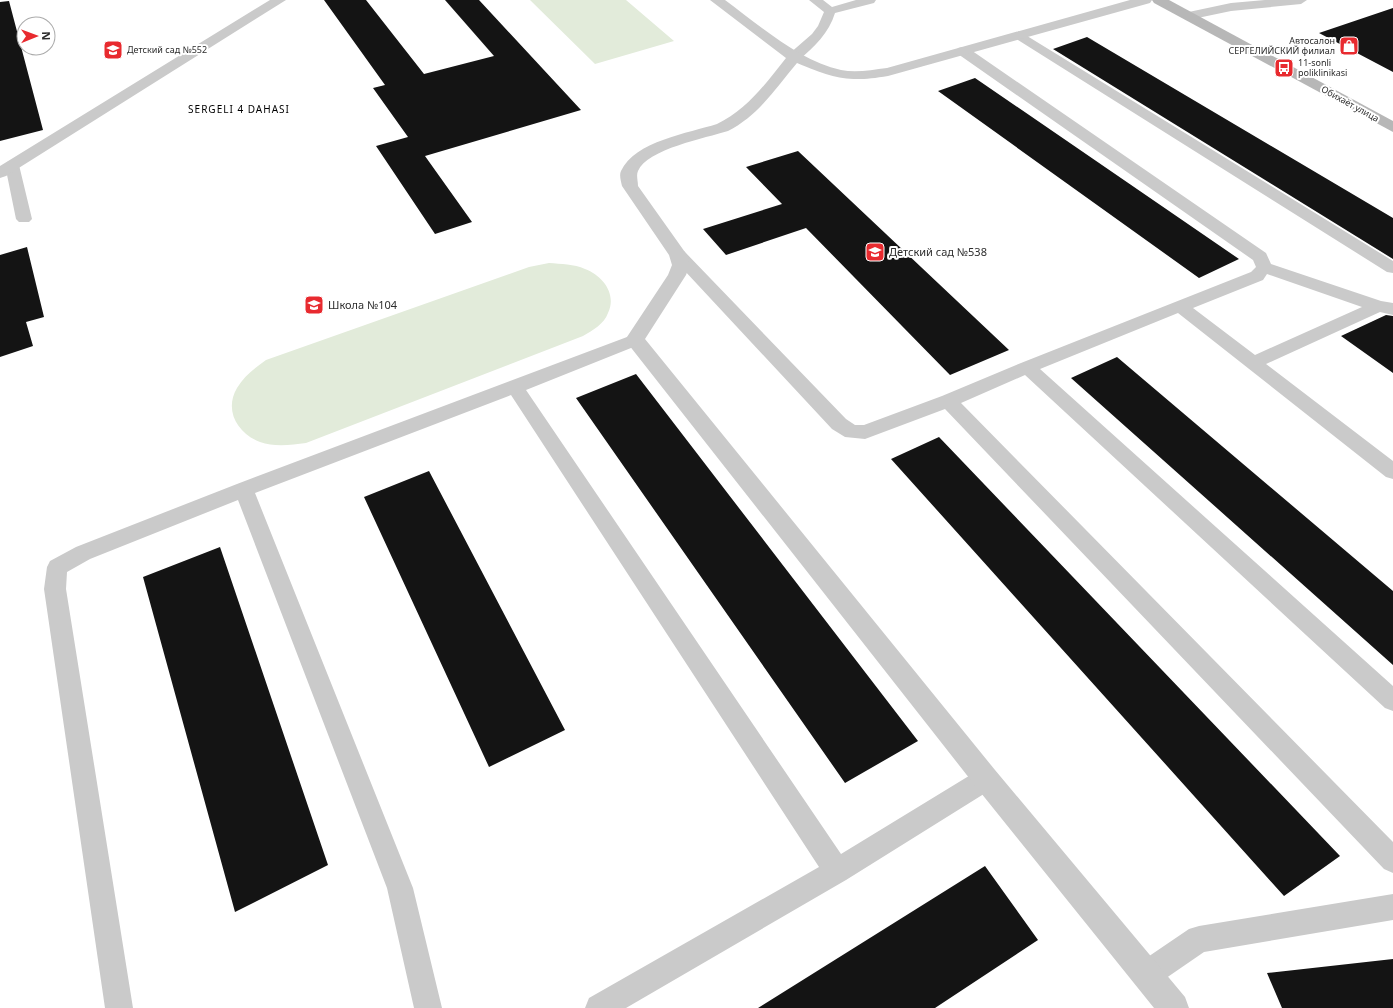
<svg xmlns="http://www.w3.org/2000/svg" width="1393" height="1008" font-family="'Noto Sans',sans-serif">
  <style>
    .green { fill: #e2ebda }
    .building { fill: #141414 }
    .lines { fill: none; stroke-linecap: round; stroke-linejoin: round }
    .lane { fill: #cacaca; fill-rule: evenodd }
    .street { fill: #cacaca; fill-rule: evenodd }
    .secondary { fill: #b7b7b7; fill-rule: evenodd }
    .labels { text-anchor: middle; stroke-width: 4; stroke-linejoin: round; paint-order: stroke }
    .far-poi-label { font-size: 9px; fill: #2d2d2d; stroke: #fff; text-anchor: start }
    .far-street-label { font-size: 9px; fill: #2d2d2d; stroke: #fff }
    .far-neighbourhood-label { font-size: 10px; letter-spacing: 1px; fill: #000; stroke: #fff }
    .poi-label { font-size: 11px; fill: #2d2d2d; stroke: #fff; text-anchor: start }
  </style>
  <rect width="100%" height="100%" fill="#fff"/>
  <!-- green -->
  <path class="green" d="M530,0h96l48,41 -79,23z
    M549,263c12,1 25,1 36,6 18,7 32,25 23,44 -4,11 -15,17 -25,23l-277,107c-15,2 -32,4 -46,-1 -23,-9 -36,-32 -23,-54 7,-12 18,-20 29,-28l263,-93z"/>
  <!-- building -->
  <path class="building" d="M324,0h42l58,74 70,-18 -49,-56h34l102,110 -156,46 47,66 -37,12 -59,-88 32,-9 -35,-49 12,-3z
    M9,1l34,129 -43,11v-139z
    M1393,8v64l-74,-39z
    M1087,37l306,181v41l-340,-210z
    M975,78l264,181 -40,19 -261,-187z
    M798,151l211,199 -59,25 -144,-147 -80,27 -23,-26 79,-25 -36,-37z
    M27,247l17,70 -18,5 7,24 -33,11v-102z
    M1386,315l7,1v57l-52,-37z
    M1117,357l276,234v74l-322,-287z
    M636,374l282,367 -73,42 -269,-385z
    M939,437l401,419 -56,40 -393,-437z
    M429,471l136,259 -76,37 -125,-270z
    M220,547l108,318 -93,47 -92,-335z
    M985,866l53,74 -103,68h-177z
    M1393,959v49h-111l-15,-35z"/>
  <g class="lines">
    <!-- lane -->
    <path class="lane" d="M809,0h14l9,7 24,-7h20l-2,3 -39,10c-6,20 -21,34 -36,47h-10l-1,-3 1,-3 23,-20 6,-8 6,-14z
      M1265,0h42l-6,4 -70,7 -43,9 -6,-4 2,-3 47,-10z
      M1019,31l374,230v12l-6,-1 -372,-234 -2,-3z
      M963,47l5,1 298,205 5,11 110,37 12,2v12l-13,-3 -114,52 127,97v18l-7,-2 -208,-164 -138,56 353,317v25l-8,-3 -360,-333 -64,28 432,439v31l-9,-4 -439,-460 -80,30 -20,-2 -13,-8 -162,-174 2,-4 6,-1 6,1 162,168 9,6h9l78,-29 79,-33 230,-91 5,-5 -3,-7 -295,-206 -1,-3 1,-3zM1267,274l95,33 -107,48 -62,-47 70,-28z
      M12,161l5,1 2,3 13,54 -3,3h-10l-3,-3 -11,-54 2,-3z
      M635,334l6,2 3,4 -3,4 -115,46 315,464 136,-83 9,-4 9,4 3,8 -3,8 -149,93 -220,128h-41l4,-10 230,-131 -308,-472 -256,98 158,395 29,120h-28l-27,-120 -149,-388 -148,59 -23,13 -1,17 67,419h-28l-61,-419 3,-22 3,-6 26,-14 161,-63z
      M1393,894v26l-189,32 -48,33 -10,4 -10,-4 -4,-10 4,-10 53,-36 10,-3z"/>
    <!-- street -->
    <path class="street" d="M270,0h16l-280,176 -6,2v-12z
      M710,0h15c34,25 74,61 116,70 15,3 30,0 46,-2l243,-68h22l-2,3 -262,73c-41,7 -54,2 -91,-13 -21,25 -39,53 -69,68 -22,7 -81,18 -90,40 -2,4 0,10 0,15l49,69 3,10 -4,10 -41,64 350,431 190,227 4,11h-35l-177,-220 -352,-448 43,-65 4,-10 -3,-10 -47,-69c-1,-5 -3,-11 -1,-15 14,-30 68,-38 96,-47 30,-14 49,-41 69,-66z"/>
    <!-- secondary -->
    <path class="secondary" d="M1152,0h17l224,121v11l-239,-129z"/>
  </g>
  <!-- icons -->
  <defs>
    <g id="shop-square" transform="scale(1)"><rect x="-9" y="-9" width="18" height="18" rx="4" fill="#e82a2f" stroke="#fff"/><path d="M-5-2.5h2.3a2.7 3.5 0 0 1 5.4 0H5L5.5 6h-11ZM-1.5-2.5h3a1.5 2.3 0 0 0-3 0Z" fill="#fff"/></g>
    <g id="school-square" transform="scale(1)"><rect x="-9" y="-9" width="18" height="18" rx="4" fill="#e82a2f" stroke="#fff"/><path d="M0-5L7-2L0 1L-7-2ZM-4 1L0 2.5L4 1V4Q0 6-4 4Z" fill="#fff"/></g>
    <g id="bus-square" transform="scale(1)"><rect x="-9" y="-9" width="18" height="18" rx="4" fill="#e82a2f" stroke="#fff"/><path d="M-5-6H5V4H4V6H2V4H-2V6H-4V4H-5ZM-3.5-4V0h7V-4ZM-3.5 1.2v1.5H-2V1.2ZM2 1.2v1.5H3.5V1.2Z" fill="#fff"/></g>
  </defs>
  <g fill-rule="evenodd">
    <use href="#shop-square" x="1349" y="46"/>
    <use href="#school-square" x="113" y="50"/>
    <use href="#bus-square" x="1284" y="68"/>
    <use href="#school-square" x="875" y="252"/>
    <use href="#school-square" x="314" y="305"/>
  </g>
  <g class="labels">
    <!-- far-poi labels -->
    <g class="far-poi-label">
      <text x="1335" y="44" text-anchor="end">Автосалон<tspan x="1335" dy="10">СЕРГЕЛИЙСКИЙ филиал</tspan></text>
      <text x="127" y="53">Детский сад №552</text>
      <text x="1298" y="66">11-sonli<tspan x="1298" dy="10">poliklinikasi</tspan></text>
    </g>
    <!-- far-street labels -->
    <g class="far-street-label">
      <text transform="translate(1350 104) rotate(29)" y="3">Обихаёт улица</text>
    </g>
    <!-- far-neighbourhood labels -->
    <g class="far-neighbourhood-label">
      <text x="239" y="113">SERGELI 4 DAHASI</text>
    </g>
    <!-- poi labels -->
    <g class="poi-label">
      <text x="889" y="256">Детский сад №538</text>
      <text x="328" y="309">Школа №104</text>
    </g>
  </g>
  <!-- north arrow -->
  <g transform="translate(36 36) rotate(89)"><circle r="19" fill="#ffffff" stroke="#ababab"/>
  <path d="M0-3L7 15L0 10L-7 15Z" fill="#e82a2f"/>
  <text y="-6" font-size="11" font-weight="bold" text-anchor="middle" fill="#2d2d2d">N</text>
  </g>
</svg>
